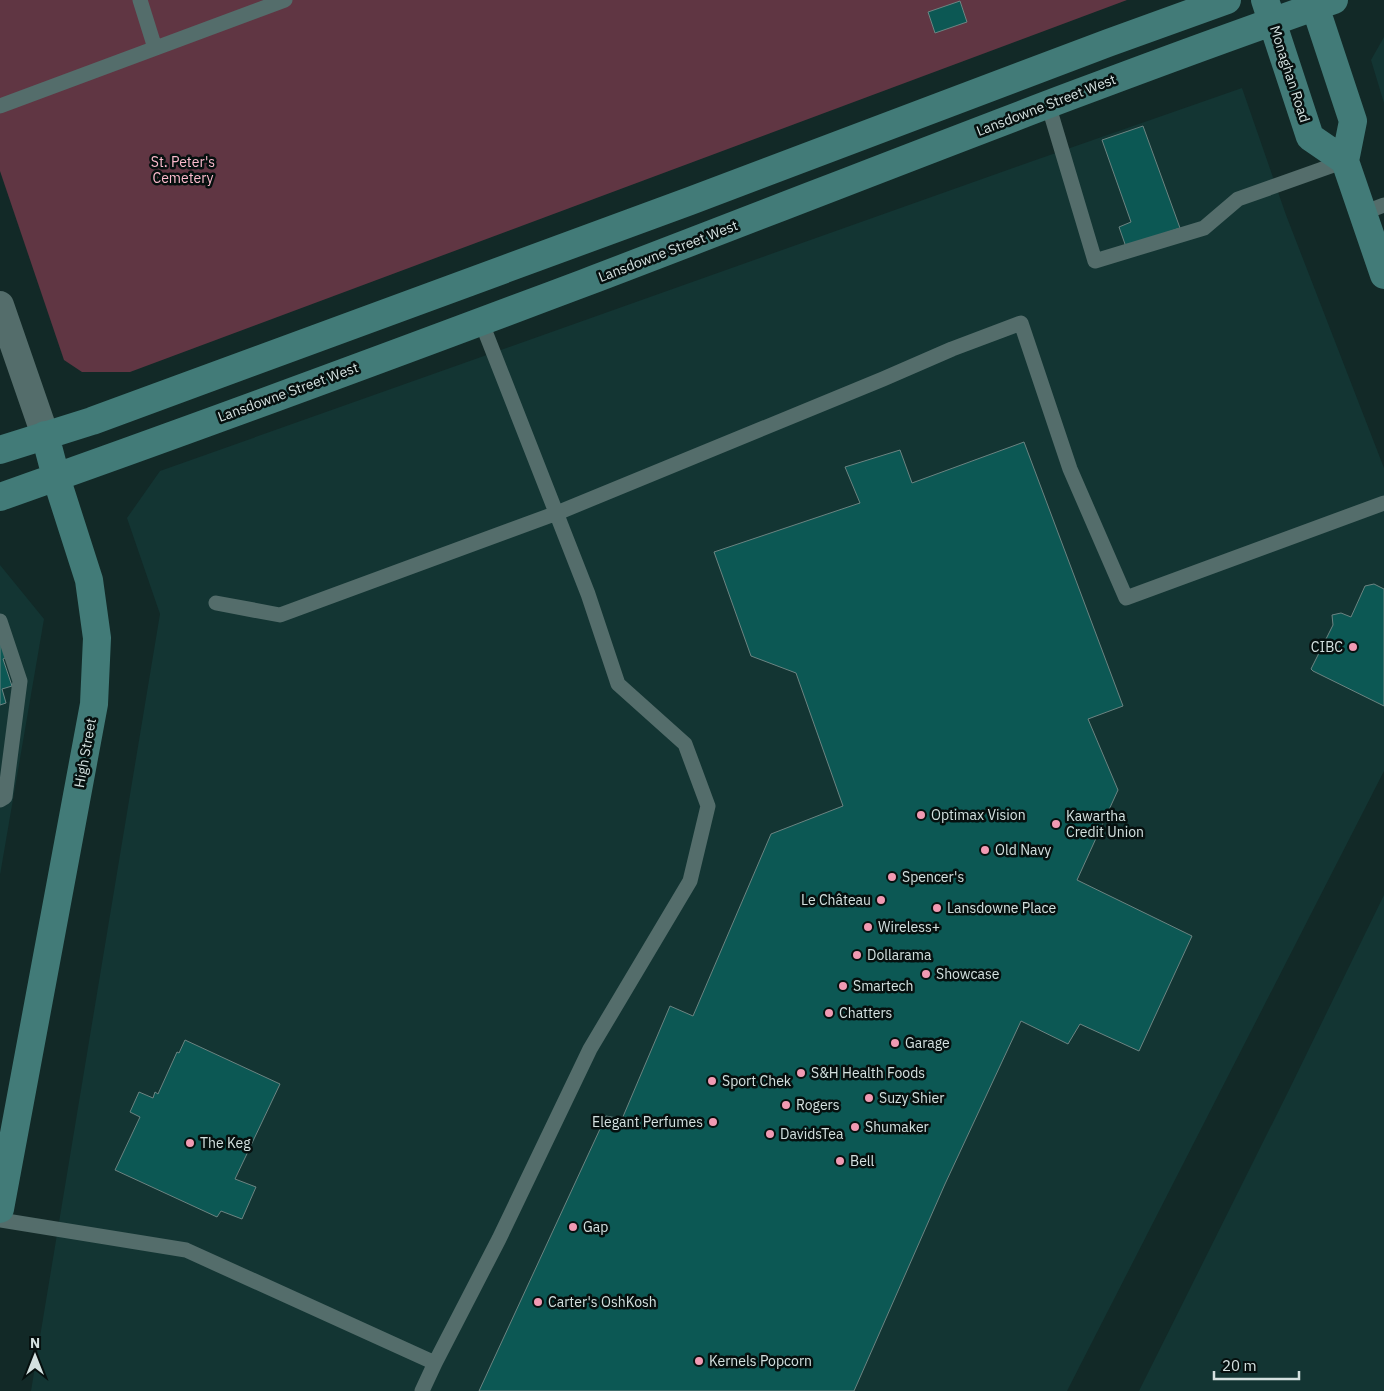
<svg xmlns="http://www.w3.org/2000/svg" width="1384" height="1391" font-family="'IBM Plex Sans',sans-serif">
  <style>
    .built { fill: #133533 }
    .green { fill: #603643 }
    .building { fill: #0c5854; stroke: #6c8482 }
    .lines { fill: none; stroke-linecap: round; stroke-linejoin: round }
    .lane { stroke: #546d6b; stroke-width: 15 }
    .street { stroke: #546d6b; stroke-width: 28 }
    .secondary { stroke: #427b78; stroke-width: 28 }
    .poi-dot { fill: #f19ab3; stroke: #06100f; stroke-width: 2 }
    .labels { text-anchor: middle; stroke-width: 5; stroke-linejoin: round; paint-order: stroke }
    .street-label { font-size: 14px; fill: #d4e1e0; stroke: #06100f }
    .park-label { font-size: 14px; fill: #fcbbcd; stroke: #06100f }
    .poi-label { font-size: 14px; fill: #d4e1e0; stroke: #06100f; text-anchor: start }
  </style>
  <rect width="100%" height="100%" fill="#122927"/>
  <!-- built -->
  <path class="built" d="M1384,37v66l-13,-43z
    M1242,88l44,127 98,253v303l-317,620h-1036l129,-777 -33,-96 33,-47 870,-309z
    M0,565l44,54 -44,256z
    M1384,895v496h-245l151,-303z"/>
  <!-- green -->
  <path class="green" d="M0,0h1127l-997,372h-48l-18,-12 -64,-189z"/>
  <!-- building -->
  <path class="building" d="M960,1l7,21 -32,11 -7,-21z
    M1143,126l37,102 -54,19 -7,-20 12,-5 -29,-82z
    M1024,442l99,264 -35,13 30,71 -41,90 115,56 -53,115 -59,-27 -12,20 -47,-23 -76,163 -91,207h-375l127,-275 16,3 48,-113 23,10 78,-182 72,-28 -47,-133 -45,-17 -37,-104 146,-49 -15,-36 55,-17 12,33z
    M1374,584l10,5v117l-71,-35 -2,-2 22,-44 -1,-10 9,-2 10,4 14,-31z
    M0,632l9,24 -6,3 9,27 -10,3 4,14 -6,2z
    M185,1040l95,44 -45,95 21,8 -14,32 -21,-8 -4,6 -102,-47 25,-53 -10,-5 9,-20 14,6 2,-6 3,2 19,-42 2,1z"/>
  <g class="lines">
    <!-- lane -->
    <path class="lane" d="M140,0l15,48
      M1048,104l47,157 109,-33 34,-29 107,-38
      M0,106l285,-106
      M1363,213l21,-8
      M216,603l64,12 277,-102 326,-134 69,-30 69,-26 49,146 56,129 258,-95
      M0,621l20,60 -15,116 -5,3
      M0,1220l186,30 249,113 -13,28
      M435,1363l64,-124 91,-190 100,-168 18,-75 -23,-62 -67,-60 -30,-90 -107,-273"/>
    <!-- street -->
    <path class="street" d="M0,305l45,130"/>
    <!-- secondary -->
    <path class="secondary" d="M1265,0l45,137 35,24
      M1313,0l40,121 -8,40 39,114
      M0,450l92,-29 598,-220 418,-158 119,-43
      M0,497c196,-69 390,-141 584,-214 250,-95 497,-195 750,-283
      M0,1209l94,-505 3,-66 -8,-58 -33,-103 -11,-42"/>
  </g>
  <!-- markers -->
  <g class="poi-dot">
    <circle cx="1353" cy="647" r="5"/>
    <circle cx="921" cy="815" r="5"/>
    <circle cx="1056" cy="824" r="5"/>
    <circle cx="985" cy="850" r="5"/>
    <circle cx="892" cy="877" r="5"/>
    <circle cx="881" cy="900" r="5"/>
    <circle cx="937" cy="908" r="5"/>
    <circle cx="868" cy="927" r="5"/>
    <circle cx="857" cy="955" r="5"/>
    <circle cx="926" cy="974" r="5"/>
    <circle cx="843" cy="986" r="5"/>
    <circle cx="829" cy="1013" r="5"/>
    <circle cx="895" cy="1043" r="5"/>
    <circle cx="801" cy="1073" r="5"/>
    <circle cx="712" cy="1081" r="5"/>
    <circle cx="869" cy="1098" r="5"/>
    <circle cx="786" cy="1105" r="5"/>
    <circle cx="713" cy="1122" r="5"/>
    <circle cx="855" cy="1127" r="5"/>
    <circle cx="770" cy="1134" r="5"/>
    <circle cx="190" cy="1143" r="5"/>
    <circle cx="840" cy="1161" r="5"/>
    <circle cx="573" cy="1227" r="5"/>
    <circle cx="538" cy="1302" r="5"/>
    <circle cx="699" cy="1361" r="5"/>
  </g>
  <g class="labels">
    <!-- street labels -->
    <g class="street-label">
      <text transform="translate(1290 74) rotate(72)" y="5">Monaghan Road</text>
      <text transform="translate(1046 105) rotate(-21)" y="5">Lansdowne Street West</text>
      <text transform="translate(668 251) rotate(-21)" y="5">Lansdowne Street West</text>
      <text transform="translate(288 392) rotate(-20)" y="5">Lansdowne Street West</text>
      <text transform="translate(85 753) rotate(-80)" y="5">High Street</text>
    </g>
    <!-- park labels -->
    <g class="park-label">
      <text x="183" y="167">St. Peter's<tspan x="183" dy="16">Cemetery</tspan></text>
    </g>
    <!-- poi labels -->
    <g class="poi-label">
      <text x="1343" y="652" text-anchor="end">CIBC</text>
      <text x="931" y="820">Optimax Vision</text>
      <text x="1066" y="821">Kawartha<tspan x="1066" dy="16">Credit Union</tspan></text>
      <text x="995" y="855">Old Navy</text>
      <text x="902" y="882">Spencer's</text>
      <text x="871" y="905" text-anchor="end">Le Château</text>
      <text x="947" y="913">Lansdowne Place</text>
      <text x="878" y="932">Wireless+</text>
      <text x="867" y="960">Dollarama</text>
      <text x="936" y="979">Showcase</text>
      <text x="853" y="991">Smartech</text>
      <text x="839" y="1018">Chatters</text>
      <text x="905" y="1048">Garage</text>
      <text x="811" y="1078">S&amp;H Health Foods</text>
      <text x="722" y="1086">Sport Chek</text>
      <text x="879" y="1103">Suzy Shier</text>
      <text x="796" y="1110">Rogers</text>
      <text x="703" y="1127" text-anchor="end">Elegant Perfumes</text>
      <text x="865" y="1132">Shumaker</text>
      <text x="780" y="1139">DavidsTea</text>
      <text x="200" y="1148">The Keg</text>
      <text x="850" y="1166">Bell</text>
      <text x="583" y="1232">Gap</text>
      <text x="548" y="1307">Carter's OshKosh</text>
      <text x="709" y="1366">Kernels Popcorn</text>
    </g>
  </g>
  <!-- north arrow -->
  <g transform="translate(35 1356)" stroke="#06100f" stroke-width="4" paint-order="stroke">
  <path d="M0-4L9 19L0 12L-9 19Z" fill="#d4e1e0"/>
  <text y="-8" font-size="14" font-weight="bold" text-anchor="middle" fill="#d4e1e0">N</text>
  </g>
  <!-- scale -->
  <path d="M1214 1371v8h85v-8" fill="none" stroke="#d4e1e0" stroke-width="2.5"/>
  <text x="1222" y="1371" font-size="15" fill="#d4e1e0" stroke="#06100f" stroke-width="4" paint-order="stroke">20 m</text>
</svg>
